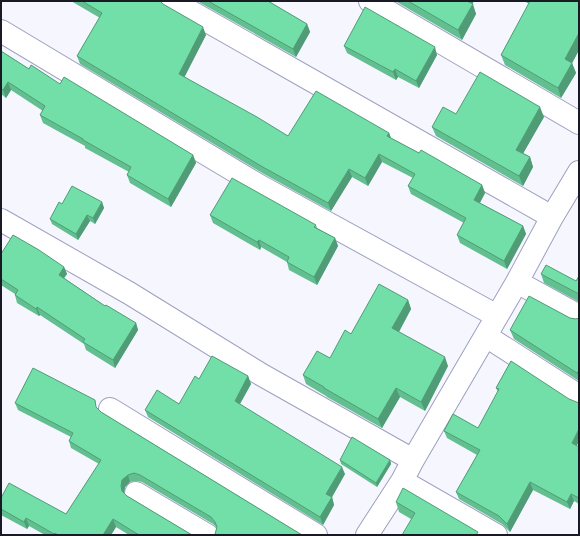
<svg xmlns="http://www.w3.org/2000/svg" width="580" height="536" font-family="'Noto Serif',serif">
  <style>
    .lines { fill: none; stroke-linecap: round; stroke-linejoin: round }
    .minor-casing { stroke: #9da0c0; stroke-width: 24 }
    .minor { stroke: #fff; stroke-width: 22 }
    .wall { fill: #62c090 }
    .shaded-wall { fill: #509c76 }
    .building { fill: #72dfa8; stroke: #509c76 }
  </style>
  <rect width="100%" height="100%" fill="#f6f7fe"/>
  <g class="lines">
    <!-- minor casing -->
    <g class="minor-casing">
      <path id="minor" d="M172,1l380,216
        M370,1l209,122
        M1,31l257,154 239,131
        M1,220l128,73 133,82 151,85
        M517,282l62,34
        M486,336l93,60
        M110,409l206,126
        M402,481l94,54
        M136,493l71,42
        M367,535l35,-54 11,-21 104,-178 35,-65 27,-45"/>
    </g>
    <!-- minor -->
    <use href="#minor" class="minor"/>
  </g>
  <!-- wall -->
  <path class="wall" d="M71,1h89l3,3 43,31 -22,42 104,59 101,-3 2,5 28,15 63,32 3,8 -5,10 43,23 3,8 -19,35 -47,-26 -3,-8 7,-12 -53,-29 -3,-8 5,-8 -31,-16 -14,24 -16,-9 -21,34 -67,-37 -184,-110 -3,-8 23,-38z
    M197,1h71l39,23 3,8 -14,25z
    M395,1h79l-2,3 4,10 -14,26z
    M524,1h55v49l-7,13 4,10 -15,25 -56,-33 -4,-10 28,-51z
    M344,46l93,9 -18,33 -21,-11 -2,3 -49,-27z
    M1,51l28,18 164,86 3,8 -25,44 -41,-24 -3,-8 2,-3 -44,-24v-2l-42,-23 -3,-8 3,-4 -32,-21 -5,8 -5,-4z
    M456,114l88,3 -21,36 7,4 3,10 -10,19 -87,-50 -4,-9z
    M102,202l2,6 -9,16 -5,-3 -12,19 -26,-16 -2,-5 12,-15z
    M210,215l106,10 1,3 18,10 3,8 -21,39 -28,-15 -2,-8 -26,-15 -1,3 -47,-27z
    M1,254l63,13 3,7 -3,4 41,28 31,17 2,7 -23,38 -29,-18 -2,-6 -44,-29 -1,1 -22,-13 -2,-8v-1l-14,-9z
    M541,274l35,7 3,-5v26l-35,-19z
    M408,300l3,9 -12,23 49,34 -23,45 -25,-14 -18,31 -55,-31 -1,-1 -20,-12 -3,-9 27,-17 21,-24z
    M570,318l6,1 3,-1v63l-65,-42 -4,-9z
    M511,361l66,85 2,1v57l-5,-3 -4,8 -37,-19 -23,42 -8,-8 -43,-25 -3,-7 21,-37 -30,-17 -3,-7 34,-3 20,-36 -2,-4z
    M248,376l3,8 -11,20 105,70 -13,23 2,8 -11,20 -175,-108 -3,-7 34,-6 20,-25z
    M15,403l83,5v1l3,3 201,123 -87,-1 2,-6 -4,-4 -71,-42 -5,-1 -7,1 -5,5 -1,6 3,3 65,39h-63l-13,-8 -5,8h-66l-16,-9 -2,3 -26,-14v-17l65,16 33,-50 -28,-16 -2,-7 2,-4 -53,-27z
    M340,460h50l1,4 -14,23 -36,-23z
    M396,502l84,33 -69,-16 -12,-7z"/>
  <!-- shaded-wall -->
  <path class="shaded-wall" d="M466,1h8l-5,9z
    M473,4l3,10 -14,26 -4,-10z
    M307,24l3,8 -14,25 -3,-8z
    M203,27l3,8 -24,47 -3,-8z
    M579,33v17l-10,19 -4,-10z
    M435,47l2,8 -18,33 -3,-7z
    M572,63l4,10 -15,25 -3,-10z
    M395,69l3,8 -2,3 -3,-8z
    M8,82l3,8 -5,8 -3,-8z
    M540,107l4,10 -24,42 -4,-9z
    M389,133l3,8 -5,-5z
    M379,154l3,8 -14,24 -3,-8z
    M193,155l3,8 -25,44 -3,-8z
    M530,157l3,10 -10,19 -4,-10z
    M349,169l3,8 -21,34 -3,-8z
    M482,185l3,8 -8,15 -3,-8z
    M102,202l2,6 -9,16 -2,-6z
    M87,215l3,6 -12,19 -2,-6z
    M523,226l3,8 -19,35 -3,-8z
    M335,238l3,8 -21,39 -3,-8z
    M259,240l2,7 -1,3 -3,-8z
    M64,267l3,7 -6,8 -2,-7z
    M408,300l3,9 -15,28 -4,-9z
    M37,307l3,8 -1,1 -3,-7z
    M136,323l2,7 -23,38 -2,-8z
    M445,357l3,9 -23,45 -4,-9z
    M579,370v8l-2,-5z
    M248,376l3,8 -14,25 -2,-8z
    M396,388l4,9 -18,31 -4,-9z
    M579,429v13l-5,8 -2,-7z
    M390,460l1,4 -14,23 -1,-4z
    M342,467l3,7 -13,23 2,8 -11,20 -3,-8 6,-23z
    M128,475l2,7 -5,5 -1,6 -2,-2 -1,-5 1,-6z
    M530,482l3,8 -23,42 -3,-8z
    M571,494l3,7 -4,8 -3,-7z
    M26,518l3,8 -2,3 -3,-7z
    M113,519l3,8 -5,8h-8z"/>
  <!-- building -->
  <path class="building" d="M82,1h78l3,3 40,23 -24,47 78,43 31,19 28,-45 73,42 -2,3 32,17 2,-3 61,35 -8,15 49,26 -19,35 -47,-26 9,-17 -58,-32 7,-12 -36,-20 -14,24 -16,-9 -21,34 -67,-37 -184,-110 25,-43z
    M208,1h60l39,23 -14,25z
    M408,1h59l6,3 -15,26z
    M530,1h49v32l-14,26 7,4 -14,25 -57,-33z
    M365,7l70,40 -19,34 -21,-12 -2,3 -49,-26z
    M1,51l28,18 2,-4 29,19 4,-7 129,78 -25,44 -41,-24 4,-8 -48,-27v-1l-43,-24 5,-9 -37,-24 -5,8 -2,-1z
    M480,72l60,35 -24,43 14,7 -11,19 -87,-49 11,-20 13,7z
    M232,178l84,47 -2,2 21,11 -21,39 -27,-15 2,-5 -30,-17 -2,2 -47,-27z
    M72,186l30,16 -9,16 -6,-3 -11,19 -26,-15 9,-17 3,2z
    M13,235l26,15 25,17 -5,8 46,31 1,-1 30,18 -23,37 -30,-18 2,-3 -48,-32 -1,2 -21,-14 3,-5 -17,-11v-25z
    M546,265l30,16 3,-5v18l-38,-20z
    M379,284l29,16 -16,28 53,29 -24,45 -25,-14 -18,31 -54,-31v-1l-21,-12 14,-24 13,7 15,-28 6,4z
    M529,296l41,22 6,1 3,-1v52l-2,3 -67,-43z
    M212,356l36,20 -13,25 107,66 -16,27 6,3 -12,20 -175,-107 12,-20 22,14 16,-28 4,3z
    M511,361l58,38 10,4v26l-7,14 7,4 -1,3 1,1v47l-8,-4 -4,8 -37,-20 -23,42 -8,-8 -43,-24 24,-42 -36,-19 9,-17 25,14 21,-39 -3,-1z
    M33,368l62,32 1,7 5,5 201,123h-88l1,-1 2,-7 -2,-5 -4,-5 -71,-42 -6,-2 -6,2 -6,5 -1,6 1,5 5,5 65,39h-53l-26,-16 -10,16h-45l-3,-2 -1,1 -28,-16 -2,4 -23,-13v-11l8,-15 57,31 35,-54 -32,-19 4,-8 -58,-30z
    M352,437l38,23 -14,23 -36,-23z
    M403,488l75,44 -2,3h-74l13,-22 -19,-11z"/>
  <!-- border -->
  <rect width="580" height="536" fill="none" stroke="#191a26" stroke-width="4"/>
</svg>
